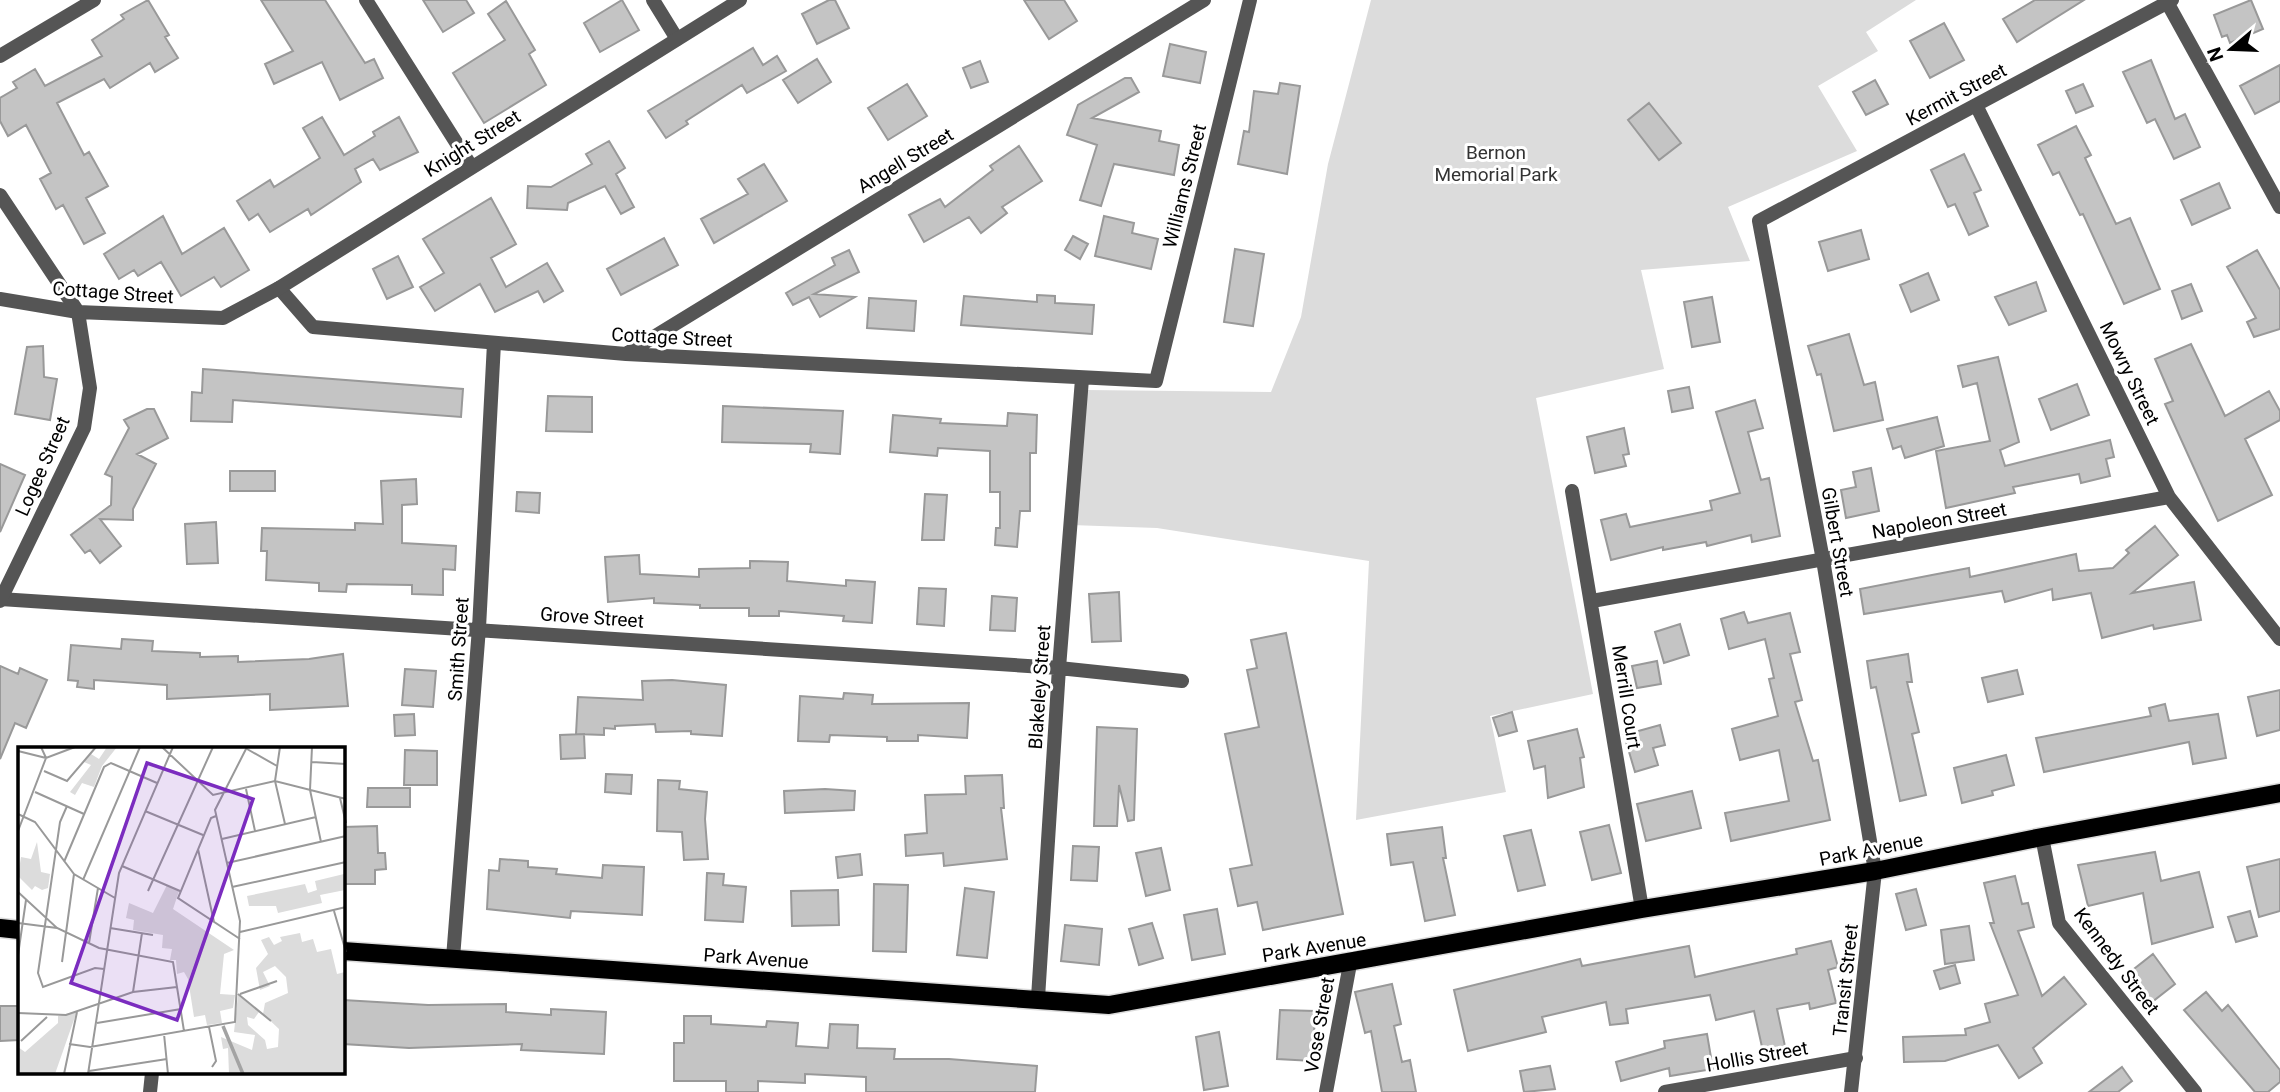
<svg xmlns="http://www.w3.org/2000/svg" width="2280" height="1092" font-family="Roboto,sans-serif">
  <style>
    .green { fill: #dcdcdc }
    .building { fill: #c4c4c4; stroke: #999; stroke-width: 2 }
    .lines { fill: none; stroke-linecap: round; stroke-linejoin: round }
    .primary-casing { stroke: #dbdbdb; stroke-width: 21 }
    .minor { stroke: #555; stroke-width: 14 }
    .tertiary { stroke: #555; stroke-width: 14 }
    .primary { stroke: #000; stroke-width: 18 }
    .labels { text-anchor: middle; stroke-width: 6; stroke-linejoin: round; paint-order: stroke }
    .street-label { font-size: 19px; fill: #000; stroke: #fff }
    .park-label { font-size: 19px; fill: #333; stroke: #fff }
    .inset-river { fill: none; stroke: #a3a3a3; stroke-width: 3.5 }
    .inset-road { fill: none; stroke: #999; stroke-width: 2 }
    .view { fill: #7b2cbf; fill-opacity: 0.15; stroke: #7b2cbf; stroke-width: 3.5 }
    .inset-edge { fill: none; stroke: #000; stroke-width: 3.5 }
  </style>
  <rect width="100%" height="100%" fill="#fff"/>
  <!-- green -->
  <path class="green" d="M1371,0h545l-50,32 12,19 -60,35 39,65 -129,56 22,54 -109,9 23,99 -128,29 57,296 -103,22 16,76 -150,28 13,-259 -212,-33 -86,-3 15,-135 185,2 30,-75 27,-153z"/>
  <!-- building -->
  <path class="building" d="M148,0l21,35 -4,2 13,21 -23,14 -5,-9 -40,25 -6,-9 -47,24 27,52 5,-3 19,34 -22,12 19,35 -21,11 -21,-39 -7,4 -16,-30 11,-6 -25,-48 -18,11 -8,-15v-23l17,-10 -4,-6 22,-13 10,17 57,-30 -10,-16 32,-21 -3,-4z
    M261,0h64l40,63 9,-4 9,19 -43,22 -18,-38 -48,22 -9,-20 28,-13z
    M423,0h43l8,13 -31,19z
    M622,0l17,30 -39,22 -16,-29z
    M829,0h6l14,28 -32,16 -15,-30z
    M1024,0h40l13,21 -28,18z
    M2035,0h49l-67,42 -14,-23z
    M2251,0l12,29 -33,14 -3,-8 -5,2 -8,-22z
    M506,1l29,49 -6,4 17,31 -62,38 -31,-50 52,-33 -17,-26z
    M1944,23l20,37 -34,18 -20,-37z
    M1170,44l36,8 -6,31 -37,-7z
    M753,48l10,17 14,-9 9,15 -39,22 -5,-8 -56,36 2,3 -22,14 -18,-27z
    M817,59l14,23 -33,21 -15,-23z
    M2151,60l24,59 10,-5 15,33 -26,12 -19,-40 -8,4 -24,-51z
    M980,61l8,21 -17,6 -8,-20z
    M2280,65v36l-25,13 -15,-28z
    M1125,78h6l8,14 -47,26 69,13 -2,10 20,4 -5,30 -60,-11 -13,42 -21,-6 17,-55 -30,-10 11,-30z
    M1875,80l13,24 -22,11 -13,-23z
    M1280,83l20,3 -13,88 -49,-10 6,-33 5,1 5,-41 24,3z
    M907,84l20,32 -39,24 -20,-32z
    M2083,84l10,22 -17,7 -10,-22z
    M1649,103l32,40 -22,17 -31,-40z
    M322,117l22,38 31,-19 -2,-4 26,-15 19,35 -38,18 -7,-11 -18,10 6,13 -50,33 -3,-6 -38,23 -12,-18 -9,6 -12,-19 33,-21 4,7 46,-29 -17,-30z
    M2076,126l15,29 -6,3 31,66 14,-6 30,71 -36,15 -41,-90 -3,1 -21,-43 -6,3 -15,-30z
    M609,141l16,27 -9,6 18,33 -13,7 -16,-28 -37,17 -1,7 -40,-2 1,-22 23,1 41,-23 -6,-10z
    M1019,146l23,35 -40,26 5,6 -26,20 -12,-16 -45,25 -15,-27 31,-16 5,8 48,-37 -3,-4z
    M1964,154l17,36 -7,3 14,33 -19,9 -14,-31 -7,3 -17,-37z
    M764,164l23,37 -73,42 -13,-24 47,-25 -10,-15z
    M2219,183l11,25 -38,17 -11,-25z
    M491,198l25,46 -25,14 15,29 41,-24 16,28 -19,11 -6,-11 -43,21 -15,-28 -45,27 -15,-24 24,-14 -21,-34z
    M163,216l19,38 42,-26 25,42 -28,17 -7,-10 -33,19 -20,-34 -23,14 -4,-6 -15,9 -15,-25z
    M1104,216l30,7 -2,10 26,6 -7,30 -56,-13z
    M1861,230l8,29 -41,12 -9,-29z
    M1073,236l15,8 -8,15 -15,-9z
    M664,238l14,27 -57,30 -14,-26z
    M1235,249l29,5 -11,72 -29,-4z
    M849,250l10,22 -45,22 41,3 -35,20 -11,-20 -16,8 -7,-12 49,-28 -3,-7z
    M2257,250l23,40v39l-26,8 -7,-15 9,-4 -29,-51z
    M398,256l15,31 -26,12 -14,-30z
    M1928,273l11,27 -28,12 -11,-27z
    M2036,282l10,29 -37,14 -14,-28z
    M2191,284l11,27 -20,8 -10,-28z
    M1037,295l18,1v7l39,2 -2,29 -131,-9 3,-29 73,6z
    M1712,297l8,45 -28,5 -8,-45z
    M869,298l47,3 -2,30 -47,-3z
    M1849,334l15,51 11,-3 8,38 -49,11 -13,-57 -4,1 -9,-29z
    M2191,344l34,72 44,-25 11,20v9l-35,19 27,56 -54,26 -53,-117 8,-3 -18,-42z
    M43,346l1,31 13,2 -7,41 -35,-6 12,-67z
    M1998,357l21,85 -19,8 5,16 105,-26 4,17 -8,2 4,17 -29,7 -2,-9 -66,13 2,6 -69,15 -10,-57 54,-10 -13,-58 -14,4 -5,-21z
    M203,369l260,20 -2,28 -228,-17 -1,22 -41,-1 1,-29 10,1z
    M2077,384l12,31 -38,15 -12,-31z
    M1689,387l4,21 -21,4 -4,-21z
    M548,396l44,1v35l-46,-1z
    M1755,400l8,28 -15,4 13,48 8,-2 11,58 -28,6 -1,-7 -44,11 -1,-4 -43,8v-3l-52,13 -10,-40 25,-6 4,13 82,-17 -2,-9 30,-8 -24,-81z
    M723,406l120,5 -3,43 -30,-2 1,-8 -89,-2z
    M147,409h7l14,29 -31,16 19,10 -23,45v11l-33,-1 21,27 -21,17 -10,-13 -5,3 -14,-18 40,-30 1,-28 -7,-3 24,-46 -5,-8z
    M1008,413l29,2 -1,38h-6v58h-10l-3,36 -22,-2 1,-17h4v-36h-10v-41l-52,-3 -1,8 -47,-4 3,-37 48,4 -1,4 67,3z
    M1937,417l7,29 -39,12 -4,-12 -8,3 -6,-20z
    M1624,428l5,26 -6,1 3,11 -31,7 -8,-36z
    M0,464l25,11 -25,57z
    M1871,468l8,43 -33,7 -5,-28 15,-3 -3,-15z
    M230,471h45v20h-45z
    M416,479l1,25 -15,1v38l54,3 -1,24 -12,-1v26l-31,-1v-9l-65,-1 -1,8 -27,-1v-8l-53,-3 1,-29h-6l1,-23 93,2v-7l28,1 -2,-43z
    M517,492l23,1 -1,20 -23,-2z
    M925,494l22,1 -3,45h-22z
    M216,522l2,41 -31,1 -2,-40z
    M2155,526l23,29 -46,38 62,-11 7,38 -47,9 -1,-4 -51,13 -11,-45 -38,7 -1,-11 -47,13 -3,-11 -138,23 -4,-25 72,-14 37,-7 1,9 106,-23 3,17 34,-3 16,-15 -3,-3z
    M639,555l1,19 59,3v-8l51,-1v-7l38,1 -1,19 59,5v-6l29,2 -3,41 -29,-2 1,-5 -65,-5v5h-30v-8h-49v-3l-46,-2v-5l-46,4 -3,-45z
    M919,588l27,1 -2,37 -27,-2z
    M1119,592l2,49 -29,1 -3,-48z
    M992,596l25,2 -2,33 -25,-1z
    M1744,612l4,11 42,-10 10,39 -10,2 12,46 -7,2 18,59 5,-1 12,60 -99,21 -6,-28 64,-12 -10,-51 -39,10 -8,-31 46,-13 -9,-37 5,-1 -9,-39 -36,10 -8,-30z
    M1680,624l9,31 -25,8 -9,-31z
    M1286,633l57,281 -80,16 -6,-28 -19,4 -8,-37 22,-4 -27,-131 34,-7 -12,-57 10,-2 -6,-28z
    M122,639l31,2 -1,10 48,2v4l38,-1v6l71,-3 34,-5 5,52 -78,4v-16l-103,5v-14l-73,-5v9l-17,-2 1,-6 -10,-1 3,-35 50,4z
    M1908,654l4,28h-5l12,50 -7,2 14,61 -26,6 -24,-114 -5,1 -4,-27z
    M1657,661l4,23 -24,4 -5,-22z
    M0,666l18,8 2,-6 27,12 -21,48 -11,-5 -15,36z
    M405,669l31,2 -3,36 -31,-2z
    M2017,670l6,24 -35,8 -6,-24z
    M672,680l54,5 -4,51 -31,-2v-3l-35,1 -1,-8 -40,2v3l-11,-1v7l-28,-1 2,-37 65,3 -1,-19z
    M2280,690v40l-23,6 -9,-39z
    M844,693l29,2 -1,9 97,-1 -2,35 -49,-3v6h-31v-4l-57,-2 -1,7 -31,-1 2,-45 43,3z
    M2165,704l4,17 49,-7 8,44 -33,6 -4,-22 -145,30 -8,-34 115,-22 -2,-8z
    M1512,712l5,19 -18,5 -6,-18z
    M414,714l1,21 -20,1 -1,-21z
    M1660,725l5,20 -12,3 5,17 -23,7 -11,-37z
    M1097,727l40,2 -3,91 -6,1 -9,-36 -2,41h-23z
    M1577,729l7,28 -4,1 4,29 -36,11 -3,-32 -11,3 -6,-28z
    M584,734l1,24 -24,1 -1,-24z
    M405,750l32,1v34h-33z
    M2006,755l8,30 -22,6 1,4 -31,8 -8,-35z
    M606,774l26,1 -1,19 -26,-2z
    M1002,775l2,33h-3l6,51 -63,7 -1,-13 -37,3 -1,-21 22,-2 -2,-38 41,-1 -1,-18z
    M658,780l22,1 -1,8 28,3 -2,27 3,40 -24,1 -2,-28 -25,-1z
    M368,788h42v19h-43z
    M825,789l30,2 -1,19 -69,3 -1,-22z
    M1692,791l9,37 -55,13 -9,-37z
    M1609,825l12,48 -29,7 -12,-48z
    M377,826l1,27h7l1,16 -11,1v14h-32v-57z
    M1442,827l4,31h-3l12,57 -30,6 -12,-59 -22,3 -4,-31z
    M1531,830l14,55 -27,6 -14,-55z
    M1073,846l26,1 -2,34 -26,-1z
    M1161,848l9,42 -24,6 -10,-43z
    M2155,852l6,29 38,-9 14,55 -61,17 -9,-51 -55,13 -10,-41z
    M860,854l2,21 -24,3 -2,-21z
    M500,859l28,2v6l29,2 -1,5 46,4 1,-13 41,2 -2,48 -71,-4 -1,7 -83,-9 2,-39 10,1z
    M2280,859v52l-21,6 -12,-50z
    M707,873l17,1 -1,11 23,2 -3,35 -38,-2z
    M2015,876l7,28 6,-1 6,24 -16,4 24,65 22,-19 22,27 -53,44 9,15 -23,15 -21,-33 -53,16 -41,1 -1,-25 63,-2 -1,-6 25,-7 -5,-18 33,-9 -28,-72h4l-10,-40z
    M874,884l34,1 -2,67 -33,-1z
    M965,888l29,4 -7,66 -30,-3z
    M1916,889l10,36 -20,5 -10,-36z
    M838,890l1,35 -47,1 -1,-35z
    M1217,909l8,45 -33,6 -8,-45z
    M2250,911l7,25 -21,6 -8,-25z
    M1152,923l11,35 -24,7 -10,-36z
    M1065,925l37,4 -3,36 -38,-4z
    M1969,926l5,34 -29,4 -4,-34z
    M1831,941l7,26 -10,3 8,33 -26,6 -1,-6 -32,6 9,42 -22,5 -10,-45 -38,9 -6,-25 -84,14 2,14 -18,2 -4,-23 -64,15 4,15 -78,19 -14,-61 126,-31 2,7 107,-20 6,31 102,-23 -1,-5z
    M2153,954l22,30 -28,22 -22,-30z
    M1955,965l5,18 -20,6 -6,-18z
    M1392,984l9,40 -7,2 8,36 8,-2 6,32h-34l-11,-61 -6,2 -10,-41z
    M2206,992l16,19 6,-6 52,65v12l-12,10h-13l-71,-82z
    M343,1000l85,5 78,-1v8l45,3v-6l55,3 -2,42 -83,-4 1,-6 -113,4 -66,-4z
    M0,1006h18l1,34 -19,1z
    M1280,1010l35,1 -2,50 -36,-2z
    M684,1016h27v8l55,3 1,-6 31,2 -2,23 32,2 2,-24 28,1 -1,23 38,1 -1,10h55l88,7 -2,26h-169v-15l-61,-3v9l-47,-2v11h-32v-11h-52v-38h10z
    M1219,1032l9,54 -24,4 -8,-53z
    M1707,1034l6,35 -43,7 -1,-8 -48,13 -5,-19 49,-14 -1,-7z
    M1550,1066l5,23 -31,3 -4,-21z
    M2122,1067l10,14 -14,11h-29z"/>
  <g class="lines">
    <!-- primary casing -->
    <g class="primary-casing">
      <path id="primary" d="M0,928l19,2
        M343,951l766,54 533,-96 233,-38 167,-34 238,-44"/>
    </g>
    <!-- minor -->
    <path class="minor" d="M366,0l105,166
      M653,0l24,39
      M2167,2l113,205
      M0,56l94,-56
      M1976,105l193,392 111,142
      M279,288l34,39 313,27 530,27 94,-381
      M0,299l78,13
      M626,354l578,-354
      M1572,491l70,418
      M0,599l1059,69 123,13
      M1592,601l577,-104
      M2042,837l17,86 136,169
      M1875,871l-52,-311 -64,-339 413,-221
      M453,958l26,-330 15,-285
      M1038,998l21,-330 23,-289
      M150,1092l2,-19
      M1326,1092l24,-128
      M1665,1092l191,-34"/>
    <!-- tertiary -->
    <path class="tertiary" d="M0,195l78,117 12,76 -6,40 -84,173
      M78,312l145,6 56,-30 461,-288
      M1851,1092l24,-221"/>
    <!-- primary -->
    <use href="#primary" class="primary"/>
  </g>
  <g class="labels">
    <!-- street labels -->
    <g class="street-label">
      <text transform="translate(1956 94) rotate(-28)" y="7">Kermit Street</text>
      <text transform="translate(472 143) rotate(-32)" y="7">Knight Street</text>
      <text transform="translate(905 160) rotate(-31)" y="7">Angell Street</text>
      <text transform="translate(1184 186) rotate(-76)" y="7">Williams Street</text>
      <text transform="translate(113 292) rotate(4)" y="7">Cottage Street</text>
      <text transform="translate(672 337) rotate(3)" y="7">Cottage Street</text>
      <text transform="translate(2130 373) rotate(64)" y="7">Mowry Street</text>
      <text transform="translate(42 466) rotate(-66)" y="7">Logee Street</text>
      <text transform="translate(1939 520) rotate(-10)" y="7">Napoleon Street</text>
      <text transform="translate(1838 542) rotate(80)" y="7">Gilbert Street</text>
      <text transform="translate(592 617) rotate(4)" y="7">Grove Street</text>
      <text transform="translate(458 649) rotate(-86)" y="7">Smith Street</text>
      <text transform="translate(1039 687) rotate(-86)" y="7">Blakeley Street</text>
      <text transform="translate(1627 697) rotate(81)" y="7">Merrill Court</text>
      <text transform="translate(1871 849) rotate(-11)" y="7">Park Avenue</text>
      <text transform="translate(1314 947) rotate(-9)" y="7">Park Avenue</text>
      <text transform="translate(756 958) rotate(4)" y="7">Park Avenue</text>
      <text transform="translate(2117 961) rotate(53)" y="7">Kennedy Street</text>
      <text transform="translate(1845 980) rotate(-84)" y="7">Transit Street</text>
      <text transform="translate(1319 1025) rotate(-80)" y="7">Vose Street</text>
      <text transform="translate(1757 1056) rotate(-10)" y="7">Hollis Street</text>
    </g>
    <!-- park labels -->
    <g class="park-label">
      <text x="1496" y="159">Bernon<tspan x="1496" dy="22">Memorial Park</tspan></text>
    </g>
  </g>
  <!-- overview -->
  <g transform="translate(18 747)">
    <rect width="327" height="327" fill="#fff"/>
    <path d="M89,0h10l-15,19 -8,21 -12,-4 -7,12 -5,-3 21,-27 -7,-3 7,-8 8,5zM19,95l4,30 9,2 -2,14 -6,2 -7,-4 -3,4 -14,-14 3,-19 10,2zM326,127l1,16 -25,5 2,8 -44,10 -2,-7h-27l-2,-10 58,-12 3,9 9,-3 -2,-9zM149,138l12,6 -6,18 61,41 -10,4 -4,40 15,1 -2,13 -13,3 2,12 -15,2 -2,-10 -11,2 -6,-38 -4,-7 -7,2 -1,-14h-6l2,-11 -10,-1 1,-13 -30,-5 1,-10 -8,-2 3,-15 24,10zM282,186l2,9 11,-3 4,13 14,-3 6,25 8,-2v102h-116l-1,-26 -5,1 -2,-12 31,13 3,-15 -21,-3 4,-37 21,17 -5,7 -7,-2 1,8 17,15 2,9 11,-2 1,-18 -16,-15 2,-11 23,-10 -2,-16 -11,-11 -12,6 7,14 -10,4 -4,-22 12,-14 -7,-14 8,-3 5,8 8,-4 -2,-4zM59,264l-22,63h-37v-27l7,5 33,-29v-7z" fill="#dcdcdc"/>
    <path class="inset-river" d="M205,279l20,48"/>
    <path class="inset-road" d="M23,0l5,11 29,-11M144,0l51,48 62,-14 71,18M262,0l-5,34 10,43M294,0l-2,43 11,52M229,2l30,17M0,4l28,7 -28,73M294,15l34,2M26,24l23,10 29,-34M228,42l9,42M17,45l49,22M322,51l6,25M49,59l-7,16 -22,151 5,14 52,-19 9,1M127,64l58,24M0,67l17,8 39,52 41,24M198,69l-5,2 -33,80 62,41M204,92l94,-22M180,102l16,73M46,115l40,-95 7,-4 46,20M209,116l119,-27M104,119l58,25M65,133l57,-133M214,140l114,-25M130,144l65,-144M0,145l39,36 42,20 74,14 11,69M316,164l12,41M0,176l39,5M92,181l43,7M222,185l106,-25M71,196l9,-55M0,208l8,-55M44,215l12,-88M115,245l9,-59M220,247l33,27M222,247l37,-13M0,266l48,2 67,-23 44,-5M79,276l84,-14M191,280l7,34 -4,6M146,287l4,40M3,294l26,-24M51,297l21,3 145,-25 5,-101 -25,-111 32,-63M71,324l78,-12M46,327l13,-62M70,327l31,-201 54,-126"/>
    <path class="view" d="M129,16l106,36 -76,221 -106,-37z"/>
    <rect width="327" height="327" class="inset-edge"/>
  </g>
  <!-- north arrow -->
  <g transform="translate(2231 49) rotate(251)" stroke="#ffffff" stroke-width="5" paint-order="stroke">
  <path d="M0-5L12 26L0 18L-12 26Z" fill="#000000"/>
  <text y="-10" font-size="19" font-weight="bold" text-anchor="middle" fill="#000000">N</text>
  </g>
</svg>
